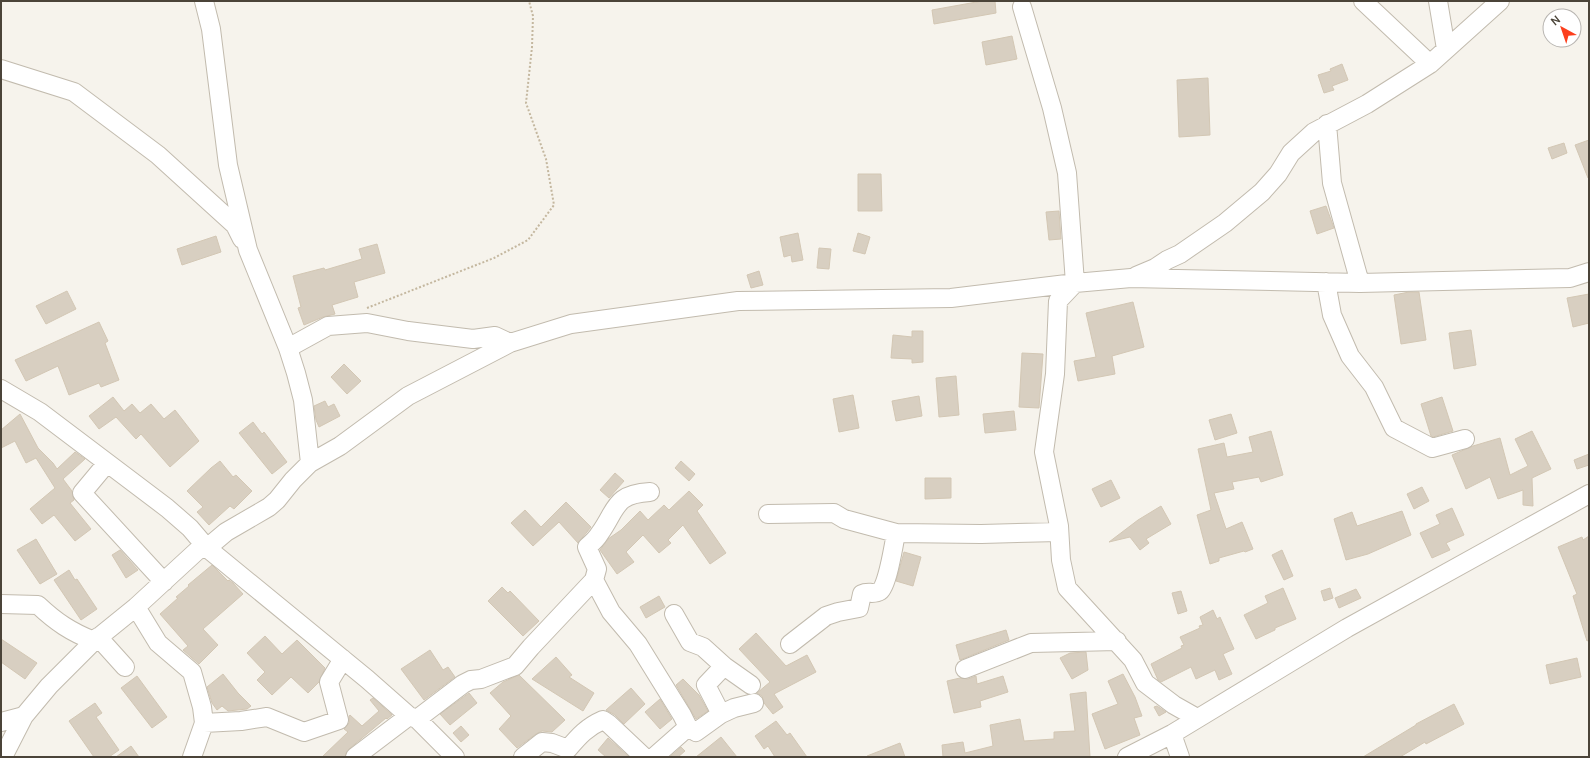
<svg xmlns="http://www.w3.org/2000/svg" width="1590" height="758" font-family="Manrope,sans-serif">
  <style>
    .building { fill: #d8cfc1; stroke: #d3c7b4 }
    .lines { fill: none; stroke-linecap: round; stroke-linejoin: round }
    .minor-casing { stroke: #c2bbae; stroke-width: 20 }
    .path { stroke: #c4b79f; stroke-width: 2; stroke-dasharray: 2 2; stroke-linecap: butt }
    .minor { stroke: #fff; stroke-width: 18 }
  </style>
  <rect width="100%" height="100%" fill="#f6f3ec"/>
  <!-- building -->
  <path class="building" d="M982,1h13l1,12 -62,11 -2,-14z
    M1012,36l5,23 -31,6 -4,-23z
    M1342,64l6,16 -16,6 2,4 -10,3 -6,-18 13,-4 -1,-2z
    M1208,78l2,57 -31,2 -2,-57z
    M1589,140v38h-1l-13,-33z
    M1564,143l3,10 -15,6 -4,-11z
    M858,174h23l1,37h-24z
    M1326,206l8,22 -17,6 -7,-23z
    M1059,211l2,28 -12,1 -3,-28z
    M798,233l5,27 -11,2 -1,-7 -7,2 -4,-20z
    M858,233l12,4 -5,17 -12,-3z
    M216,236l5,16 -39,13 -5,-16z
    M377,244l8,29 -31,9 4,15 -26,8 3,9 -12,3 -19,8 -6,-17 3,-1 -8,-31 31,-8 1,2 37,-11 -3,-10z
    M819,248l12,1 -2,20 -12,-1z
    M759,271l4,14 -12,3 -4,-13z
    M67,291l9,18 -30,15 -10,-18z
    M1409,292h10l7,48 -25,4 -7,-49z
    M1589,294v29l-16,4 -6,-29z
    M1133,302l11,45 -32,9 3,18 -37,7 -4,-20 22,-4 -10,-44z
    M99,322l9,19 -3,2 14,37 -18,7 -2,-4 -30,12 -11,-29 -32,15 -11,-21z
    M1471,330l5,35 -22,4 -5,-36z
    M912,331h11v31l-11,1v-4l-21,-1 2,-23 19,2z
    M1022,353l21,1 -4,54 -20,-1z
    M344,364l17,17 -14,13 -16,-17z
    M956,376l3,39 -20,2 -3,-39z
    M853,395l6,33 -20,4 -6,-33z
    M919,396l3,20 -26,5 -4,-20z
    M113,397l11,14 8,-7 8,9 11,-9 13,15 11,-9 24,31 -29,26 -29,-33 -5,5 -20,-22 -17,12 -10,-13z
    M1442,397l11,34 -20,6 -2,-1 -10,-32z
    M325,401l3,6 6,-3 6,12 -21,11 -3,-7 -2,-14z
    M1014,411l2,19 -31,3 -2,-19z
    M20,414l18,34 15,15 4,6 18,-17 10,7 -22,20 9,12 2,9 -4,3 21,26 -16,12 -21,-26 -12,9 -12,-15 25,-21 -19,-30 -10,5 -11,-22 -14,7v-18z
    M1231,414l6,19 -22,7 -6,-20z
    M253,422l9,12 2,-2 23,30 -15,12 -33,-41z
    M1271,431l12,44 -22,7 -2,-5 -27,5 2,7 -20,4 12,36 16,-7 11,27 -8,3 -1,-1 -25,7v3l-9,3 -13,-49 14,-5 -13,-61 26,-6 3,14 26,-5 -4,-15z
    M1532,431l19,38 -19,9 1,28 -10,-1v-15l-25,9 -8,-22 -24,12 -14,-34 21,-9 27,-8 10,37 18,-9 -13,-27z
    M1589,454v11l-12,4 -3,-9z
    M220,461l13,16 3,-2 16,16 -18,18 -4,-3 -21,19 -12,-13 6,-5 -16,-16 24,-23z
    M681,461l14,13 -6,7 -14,-13z
    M615,473l9,8 -15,17 -9,-8z
    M925,478h26v20l-26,1z
    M1111,480l9,18 -19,9 -9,-18z
    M1422,487l7,14 -15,8 -7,-15z
    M689,491l14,14 -6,6 29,42 -16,11 -27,-39 -15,15 3,3 -12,10 -16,-18 -17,17 8,10 -17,12 -17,-24 8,-11 13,-9 19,-19 8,9 16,-15 5,5z
    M566,502l25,25 -13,16 -19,-21 -26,24 -22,-23 14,-13 16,17z
    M1161,506l10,18 -25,15 3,4 -9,7 -10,-13 -21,5 29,-22z
    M1452,508l12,27 -18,8 4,7 -18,8 -12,-25 20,-9 -4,-9z
    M1402,511l9,24 -43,19 -22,6 -12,-41 18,-7 5,14z
    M1589,536v104l-2,1 -14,-45 4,-2 -19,-47 24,-10 1,3z
    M36,539l21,35 -17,10 -23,-34z
    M120,550l18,20 -12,8 -14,-23z
    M1282,550l11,26 -9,4 -12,-25z
    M904,552l17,5 -8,29 -17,-5z
    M212,565l16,16 1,-1 4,3 10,11 -40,35 15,16 -19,19 -16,-14 5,-4 -28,-32 18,-16 -2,-1 13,-11 -1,-1z
    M69,570l6,10 2,-1 20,30 -16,11 -27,-40z
    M502,587l6,6 2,-2 29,30 -16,15 -35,-35z
    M1283,588l13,31 -21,9v2l-19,9 -12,-24 24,-12 -3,-7z
    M1330,588l3,10 -9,3 -3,-10z
    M1356,589l5,9 -22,10 -4,-10z
    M1181,591l6,20 -9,3 -6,-21z
    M659,596l6,11 -19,11 -6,-11z
    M1213,610l4,9 3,-2 14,32 -11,5 9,20 -13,6 -4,-10 -19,9 -5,-12 -30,15 -3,-2 -7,-16 31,-16 -1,-2 3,-1 -4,-8 20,-9 -1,-2 4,-1 -3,-8z
    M1006,630l3,10 -49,20 -4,-15z
    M756,633l30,33 21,-11 9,17 -42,22 9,13 -10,7 -9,-11 -2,-7 -5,-3 13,-11 -31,-33z
    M265,636l17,18 15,-14 28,28 -6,14 -11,11 -17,-16 -19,18 -15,-15 8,-8 -18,-19z
    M1,639l36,24 -12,16 -24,-17z
    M430,650l13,20 5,-3 7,10 -31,23 -23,-31z
    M1086,652l2,18 -16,9 -12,-21 10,-5z
    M556,657l16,18 -3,2 25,16 -11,18 -51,-32z
    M1577,658l4,19 -31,7 -4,-19z
    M223,674l15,19 13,13 -4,3 -19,2 -6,-5 -5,4 -5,-7 -5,-16z
    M1123,674l12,23 7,19 -8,2 6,17 -35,14 -13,-35 26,-10 -10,-23z
    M519,675l46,45 -13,12 -10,-1 -6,3 -19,14 -18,-19 12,-13 -21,-23 13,-11z
    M137,676l30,41 -15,11 -31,-40z
    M976,676l1,8 26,-8 5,16 -28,9 1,6 -27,6 -7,-32 13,-3 8,1z
    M683,679l16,16 9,16 -12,8 -20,-34z
    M631,688l14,16 -21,20 -9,-9 -9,-5z
    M1086,692l4,65h-147l-1,-12 21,-3 2,11 28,-7 -3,-21 30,-6 4,22 30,-2v-7l21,-1 -5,-37z
    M469,693l8,10 -27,22 -10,-11z
    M373,698l19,17 -5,4 -1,-1 -37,31 -3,4 -1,4h-23l26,-25 -4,-3 5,-6v-7l1,-1 12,11 17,-15 -9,-11z
    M660,699l12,20 -12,10 -15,-17z
    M95,703l7,10 -6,4 23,33 -10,7h-15l-25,-36z
    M1454,704l10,20 -38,20 -1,-2 -25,15h-37l53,-32v-1z
    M1157,706l9,6 -7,4 -5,-9z
    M776,721l11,14 3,-2 17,24h-32l-7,-11 -4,3 -9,-13z
    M461,726l8,9 -8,7 -8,-9z
    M721,737l16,20h-41z
    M608,738l21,19h-23l-8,-7z
    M900,743l5,14h-38v-1z
    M131,746l8,11h-23z
    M681,747l4,4 -7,6h-8z"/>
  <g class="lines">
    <!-- minor casing -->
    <g class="minor-casing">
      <path id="minor" d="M204,1l7,28 17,136 20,85 40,98 8,25 7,27 7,63
        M1363,1l67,63
        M1438,1l8,48
        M1022,7l30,101 15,65 8,110 -17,18 -3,73 -11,78 15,74 2,34 6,28 66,72 12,23 29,22 23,13
        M1,69l73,23 84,63 77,70 7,14
        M1327,124l5,59 28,100
        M1136,276l19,-8 12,-8 13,-6 45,-31 37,-31 16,-18 13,-21 23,-21 53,-28 63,-40 70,-63
        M1326,282l6,33 18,41 24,31 20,41 38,20 33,-9
        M288,348l40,-22 39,-3 41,8 65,8 22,-3 15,7
        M1,389l39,23 127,96 23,20 17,20 160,131 42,37 8,3 38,38
        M107,463l-25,30 82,89
        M768,514l66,-1 10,6 52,14 85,1 78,-2
        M594,580l17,32 27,32 44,71 6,12 -34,30
        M1,604l37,1c18,17 33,27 56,36
        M136,607l22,36 34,29 10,35 2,16 -12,34
        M674,614l16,28 13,5 21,19 -18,19 15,29
        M98,637l27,30
        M790,644l36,-28 12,-4 21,-4 3,-14c6,-3 12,1 18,-3 7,-4 14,-47 16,-58
        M724,666l27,19
        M965,669l66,-26 86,-2
        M417,719l46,-35 8,-4 10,-1 34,-13 16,-19 63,-67 3,-11 -10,-22c5,-4 10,-9 13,-14 17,-24 14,-39 50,-41
        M1,722l23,-6 25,-30 45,-45 42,-34 62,-57 9,-2 19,-16 43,-25 8,-7 16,-20 17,-17 30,-17 68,-50 102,-53 61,-19 167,-23 213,-3 124,-15 56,-5 229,5 210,-5 19,-6
        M204,723l37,-2 26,-4 37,15 35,-12 -10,-38 14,-23
        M688,727l8,5 25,-18 13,-6 20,-5
        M1172,734l8,23
        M3,757l21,-41
        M355,757l54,-41
        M523,757l19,-15 10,1 16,6c11,-13 19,-22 35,-29l6,4 35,33
        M1127,757l45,-23 175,-106 242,-134"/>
    </g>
    <!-- path -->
    <path class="path" d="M367,308l127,-50 34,-18 26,-35 -8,-46 -20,-56 6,-56 1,-31 -4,-15"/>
    <!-- minor -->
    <use href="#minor" class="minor"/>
  </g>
  <!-- border -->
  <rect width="1590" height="758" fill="none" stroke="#4b4439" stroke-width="4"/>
  <!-- north arrow -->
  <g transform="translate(1562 28) rotate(320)"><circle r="19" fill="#ffffff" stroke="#b7b4b0"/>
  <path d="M0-3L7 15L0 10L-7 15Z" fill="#fc3f1d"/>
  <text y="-6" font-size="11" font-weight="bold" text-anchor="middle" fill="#4b4439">N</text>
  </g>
</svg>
